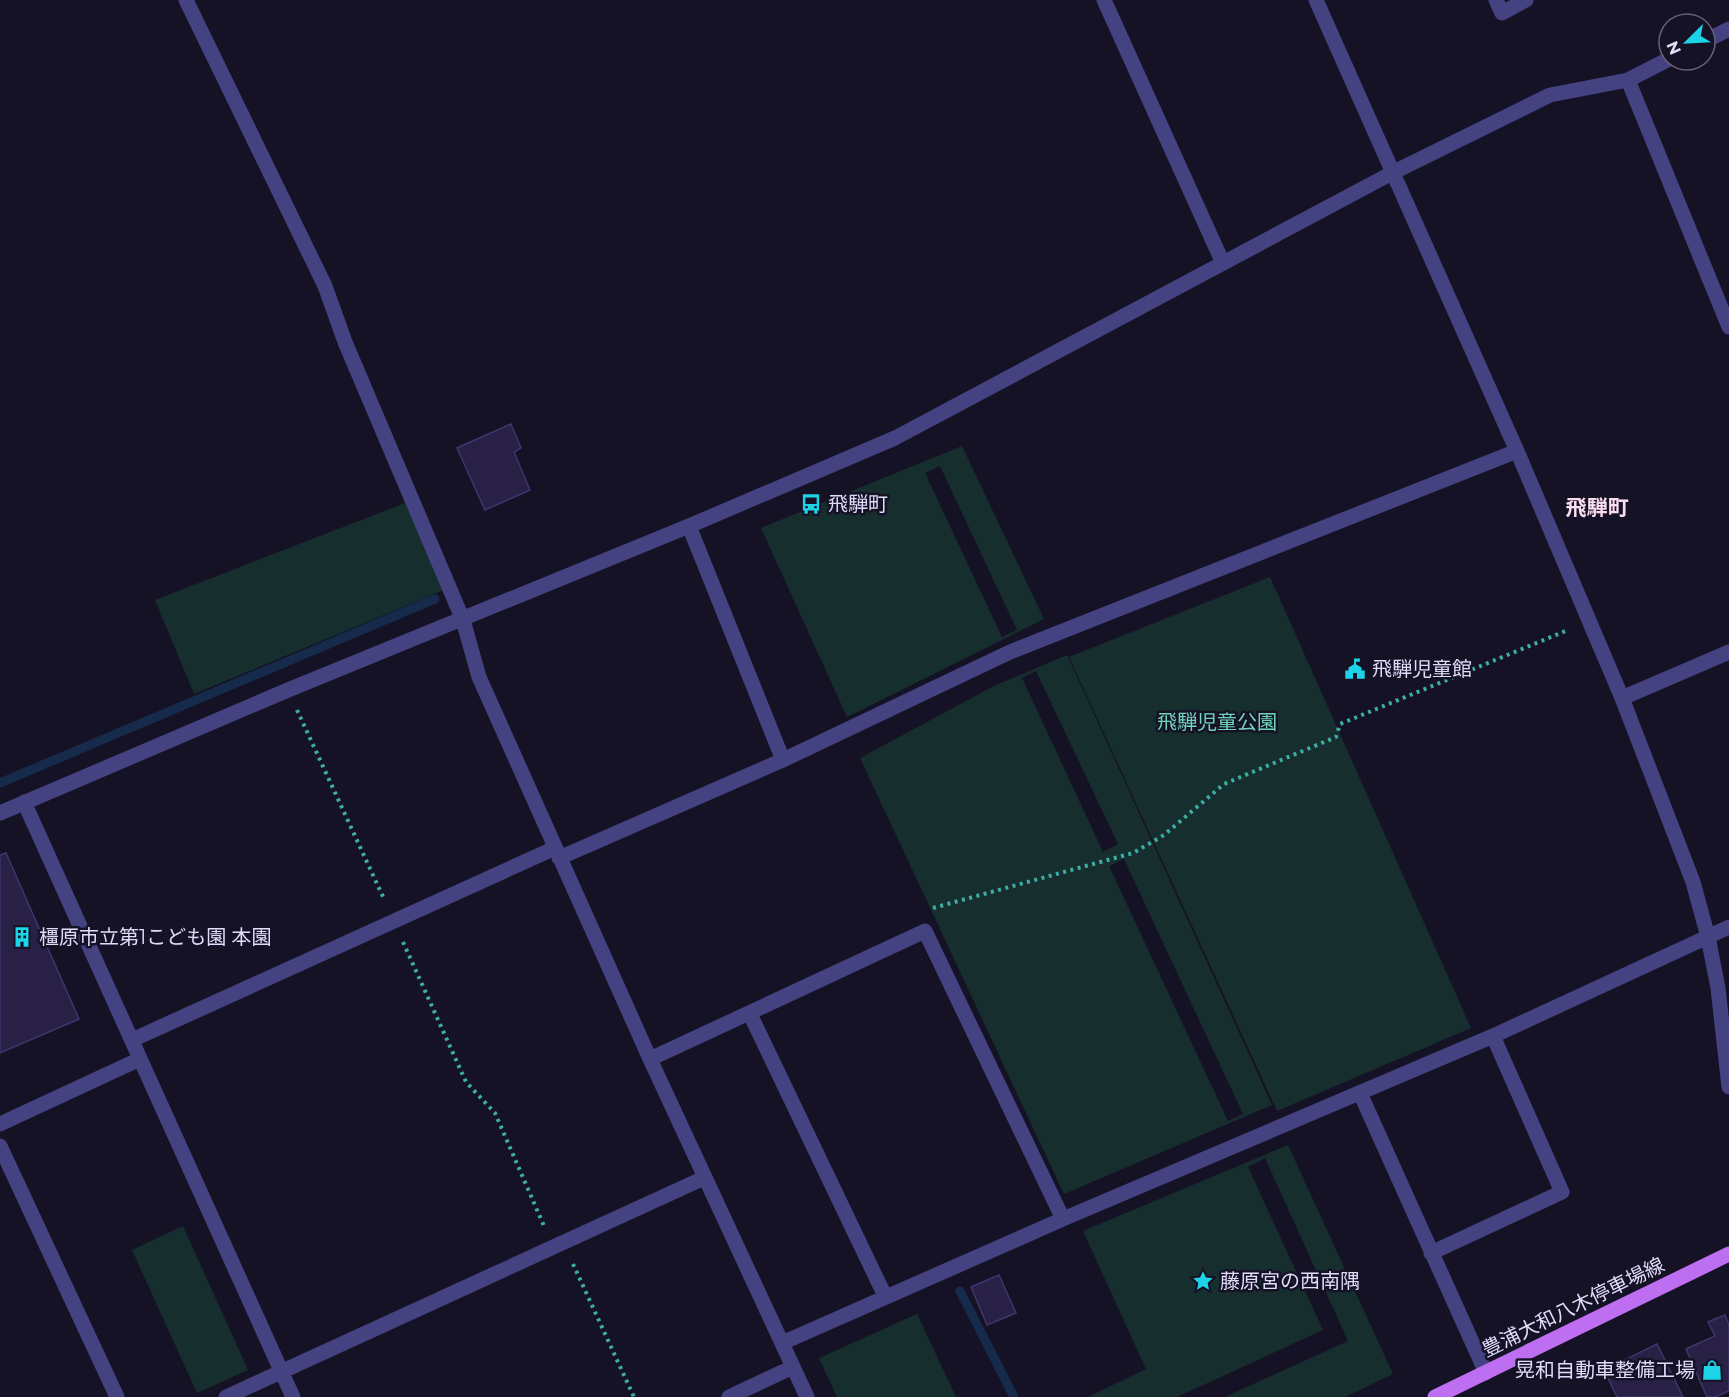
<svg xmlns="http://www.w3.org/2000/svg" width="1729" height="1397" font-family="Montserrat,'Noto Sans JP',sans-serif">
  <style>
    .green { fill: #162f2e; fill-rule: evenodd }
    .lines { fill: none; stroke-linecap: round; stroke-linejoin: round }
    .stream { stroke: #162b4c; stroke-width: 9 }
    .building { fill: #282045; stroke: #40356e; stroke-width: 1.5 }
    .path { stroke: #3dada6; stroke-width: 4; stroke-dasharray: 3 4.5; stroke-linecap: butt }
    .minor { stroke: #444280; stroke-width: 15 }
    .major { stroke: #be6ef0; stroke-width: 15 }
    .labels { text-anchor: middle; stroke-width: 5; stroke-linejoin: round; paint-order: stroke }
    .poi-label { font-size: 20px; fill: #dfdbfb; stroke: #161226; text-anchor: start }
    .park-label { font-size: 20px; fill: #6ed4ba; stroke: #161226 }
    .street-label { font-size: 20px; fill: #dfdbfb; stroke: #161226 }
    .neighbourhood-label { font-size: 21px; font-weight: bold; fill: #fbddf0; stroke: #161226 }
  </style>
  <rect width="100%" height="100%" fill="#161226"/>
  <!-- green -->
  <path class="green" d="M962,446l82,173 -197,98 -86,-189zM940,466l77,164 -15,7 -77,-164z
    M405,503l39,87 -250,104 -39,-94z
    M1270,577l201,451 -194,83 -208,-454z
    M1067,655l205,450 -208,89 -204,-436 134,-72zM1036,671l82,173 -15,8 -81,-174zM1124,859l119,255 -15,7 -119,-255z
    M1288,1145l105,229 -48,23h-120l123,-56 -83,-183 -17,9 75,163 -146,67h-89l58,-28 -63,-138z
    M183,1226l65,144 -51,23 -65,-143z
    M917,1314l39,83h-119l-18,-39z"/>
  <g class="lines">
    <!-- stream -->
    <path class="stream" d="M0,783l435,-184
      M960,1291l54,106"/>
  </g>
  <!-- building -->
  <path class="building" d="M511,424l10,24 -7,4 16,38 -45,20 -28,-62z
    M6,853l73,166 -79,34v-198z
    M999,1275l17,38 -29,12 -16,-38z
    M1725,1315l4,10v66l-14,6h-8l-21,-48 29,-13 -7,-14z
    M1657,1344l26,53h-66l-13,-27z"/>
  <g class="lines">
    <!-- path -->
    <path class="path" d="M297,710l87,189
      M933,908l200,-55 31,-18 60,-51 112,-47 4,-13 228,-94
      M403,942l63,140 29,31 49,113
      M573,1264l61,133"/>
    <!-- minor -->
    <path class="minor" d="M186,0l139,286 20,56 118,278 16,57 171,382 157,338
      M1104,0l118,261
      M1316,0l201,451 105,247 51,132 20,52 15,55 10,51 11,99
      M1496,0l6,13 24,-13
      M1705,41l24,-12
      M1628,80l101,247
      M689,526l94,234
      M1622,698l107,-46
      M24,802l269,595
      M0,813l288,-123 401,-164 206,-88 499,-266 156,-77 78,-15 41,-21
      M559,858l224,-98 227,-108 507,-201
      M750,1014l135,282
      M132,1040l423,-192
      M650,1059l275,-128 138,288
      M1360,1093l126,280
      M0,1124l140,-65
      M0,1146l117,251
      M1431,1253l131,-61 -69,-156
      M782,1343l281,-124 430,-183 236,-109
      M226,1397l478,-219
      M729,1397l64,-30"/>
    <!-- major -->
    <path class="major" d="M1435,1397l294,-143"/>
  </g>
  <!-- icons -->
  <defs>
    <g id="bus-bare" transform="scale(1.62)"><path d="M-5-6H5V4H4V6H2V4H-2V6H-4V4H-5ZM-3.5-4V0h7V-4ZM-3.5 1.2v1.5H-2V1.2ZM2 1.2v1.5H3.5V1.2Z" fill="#1cd3e7" stroke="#161226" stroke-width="2.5" paint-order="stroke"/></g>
    <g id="civic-bare" transform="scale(1.62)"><path d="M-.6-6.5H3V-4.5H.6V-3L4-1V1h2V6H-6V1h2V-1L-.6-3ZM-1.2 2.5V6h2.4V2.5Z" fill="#1cd3e7" stroke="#161226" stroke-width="2.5" paint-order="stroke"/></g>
    <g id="building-bare" transform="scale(1.62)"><path d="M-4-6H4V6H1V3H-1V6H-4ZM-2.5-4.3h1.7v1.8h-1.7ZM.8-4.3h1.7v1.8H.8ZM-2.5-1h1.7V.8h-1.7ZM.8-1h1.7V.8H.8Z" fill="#1cd3e7" stroke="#161226" stroke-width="2.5" paint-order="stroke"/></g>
    <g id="sight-bare" transform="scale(1.62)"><path d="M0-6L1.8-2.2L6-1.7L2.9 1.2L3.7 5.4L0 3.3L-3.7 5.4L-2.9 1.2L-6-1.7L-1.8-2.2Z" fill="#1cd3e7" stroke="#161226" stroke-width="2.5" paint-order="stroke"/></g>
    <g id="shop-bare" transform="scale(1.62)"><path d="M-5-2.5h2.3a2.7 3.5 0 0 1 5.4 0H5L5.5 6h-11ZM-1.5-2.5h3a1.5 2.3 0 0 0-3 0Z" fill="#1cd3e7" stroke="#161226" stroke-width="2.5" paint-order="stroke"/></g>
  </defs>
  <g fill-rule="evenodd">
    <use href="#bus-bare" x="811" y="504"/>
    <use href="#civic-bare" x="1355" y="669"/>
    <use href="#building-bare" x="22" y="937"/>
    <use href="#sight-bare" x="1203" y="1281"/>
    <use href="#shop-bare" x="1712" y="1370"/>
  </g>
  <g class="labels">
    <!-- poi labels -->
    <g class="poi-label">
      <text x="828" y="511">飛騨町</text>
      <text x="1372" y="676">飛騨児童館</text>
      <text x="39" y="944">橿原市立第1こども園 本園</text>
      <text x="1220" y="1288">藤原宮の西南隅</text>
      <text x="1695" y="1377" text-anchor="end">晃和自動車整備工場</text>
    </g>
    <!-- park labels -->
    <g class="park-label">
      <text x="1217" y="729">飛騨児童公園</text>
    </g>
    <!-- street labels -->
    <g class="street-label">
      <text transform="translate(1573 1307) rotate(-26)" y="7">豊浦大和八木停車場線</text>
    </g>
    <!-- neighbourhood labels -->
    <g class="neighbourhood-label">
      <text x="1597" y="515">飛騨町</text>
    </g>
  </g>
  <!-- north arrow -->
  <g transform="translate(1687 42) rotate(246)"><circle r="28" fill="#161226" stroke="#66627b" stroke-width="1.5"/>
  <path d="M0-4.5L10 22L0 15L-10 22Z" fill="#1cd3e7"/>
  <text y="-9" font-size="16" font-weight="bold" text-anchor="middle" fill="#dfdbfb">N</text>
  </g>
</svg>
